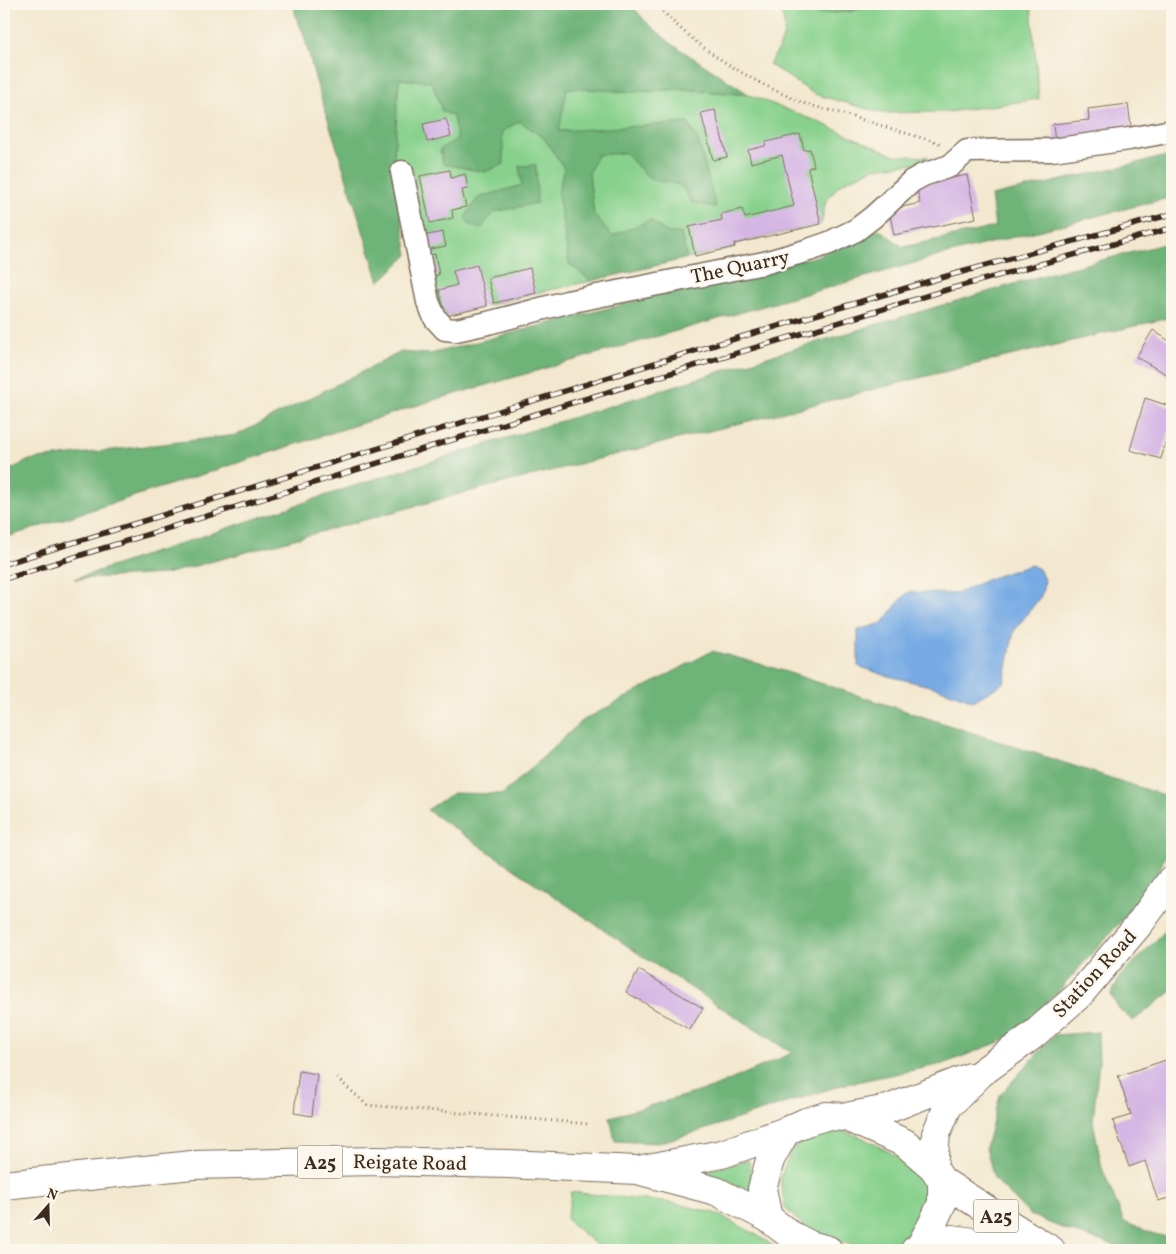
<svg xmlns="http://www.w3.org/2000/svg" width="1176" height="1254" font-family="Vollkorn,serif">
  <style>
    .green { fill: #88d18d; stroke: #627e56 }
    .forest { fill: #6eb378; stroke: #546e4b }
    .water { fill: #78abe4; stroke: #5a6a81 }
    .building { fill: #d5b6e4 }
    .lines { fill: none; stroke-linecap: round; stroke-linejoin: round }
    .street-casing { stroke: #7b6c5c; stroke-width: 25 }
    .secondary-casing { stroke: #7b6c5c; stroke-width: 30 }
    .primary-casing { stroke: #7b6c5c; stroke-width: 30 }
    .path { stroke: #7b6c5c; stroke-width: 3; stroke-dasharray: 1 4; stroke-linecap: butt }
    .street { stroke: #fff; stroke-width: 22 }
    .secondary { stroke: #fff; stroke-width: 28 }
    .primary { stroke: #fff; stroke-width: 28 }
    .rail-casing { stroke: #3b2a1e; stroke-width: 5.5 }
    .rail { stroke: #fbf7ec; stroke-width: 4; stroke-dasharray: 11; stroke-linecap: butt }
    .labels { text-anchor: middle; stroke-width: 5; stroke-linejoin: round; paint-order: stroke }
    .shield { fill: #fbf7ec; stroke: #75685c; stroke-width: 1 }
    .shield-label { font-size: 19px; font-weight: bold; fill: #3b2a1e }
    .street-label { font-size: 20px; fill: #3b2a1e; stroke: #fbf7ec }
  </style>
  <rect width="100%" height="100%" fill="#fbf7ec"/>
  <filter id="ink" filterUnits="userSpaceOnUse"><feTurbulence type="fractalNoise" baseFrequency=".02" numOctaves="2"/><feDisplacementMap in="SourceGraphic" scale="10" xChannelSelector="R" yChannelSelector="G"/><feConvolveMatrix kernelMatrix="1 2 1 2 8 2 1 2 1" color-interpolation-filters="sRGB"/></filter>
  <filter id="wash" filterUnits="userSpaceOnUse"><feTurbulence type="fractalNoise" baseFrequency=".0096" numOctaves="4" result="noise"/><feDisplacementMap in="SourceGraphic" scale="20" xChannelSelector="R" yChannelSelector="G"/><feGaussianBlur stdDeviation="1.12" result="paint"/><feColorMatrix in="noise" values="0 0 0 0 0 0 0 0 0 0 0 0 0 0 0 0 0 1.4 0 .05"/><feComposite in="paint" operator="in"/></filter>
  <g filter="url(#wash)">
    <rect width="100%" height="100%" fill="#f3e8cf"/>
    <!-- green -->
    <path class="green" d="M873,4h158l8,95 -91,13 -66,1 -68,-19 -45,-30c14,-21 21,-33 10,-57l19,5h52z
      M398,79l147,7 89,6 48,-3 68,6 73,29 71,31 35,2 -6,5 -49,6 -34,16 -14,17 -5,23 -87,20 1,3 -144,34 -55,12 -90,23 -8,-11 -15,-69 -11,-70 -19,5z
      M818,1131h23l20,6 34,18 24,20 10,24 -7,21 -17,19 -23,9 -38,-5 -36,-13 -23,-22 -5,-30 12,-29z
      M748,1160c4,9 4,23 1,34l-43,-18 1,-5z
      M571,1192l102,11 42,10 40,21 25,16h-178l-36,-31 4,-16z"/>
    <!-- forest -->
    <path class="forest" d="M294,4h337l14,17 27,23 78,51 -68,-6 -48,3 -67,-4 -8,43 129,-8 10,17 18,67 -24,-4 -11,-18 -31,-6 -25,-26 -28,2 -8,18 5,41 18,22 38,-16 18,13h13l6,25 -96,23 -22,-17 -11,-71 6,-25 -20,-30 -25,-17 -17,11 2,32 -19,8 -42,-8 -3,-15 17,-10 -4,-23 -11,-5 -10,-29 -33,-3 -6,92 15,84 -29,27 -63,-201 -13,-49 -7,-15z
      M776,4h97c-20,10 -80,16 -97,0z
      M1172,155v42l-233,59 -508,145 -427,137v-65l25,-13 208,-25 164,-83 29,2 264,-68 123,-30 62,-27 24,18 92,-20 -4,-31z
      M536,165l1,38 -43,9 -13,17 -11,-4 -5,-8 13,-19 44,-13 -3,-19z
      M1172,242v75l-233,56 -483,122 -290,79 -92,5 304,-101 402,-125 275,-81z
      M712,651l56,15 404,132v39l-17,46 -98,110 -50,46 -64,25 -101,21 -148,48 -37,10 -42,-2 -5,-24 102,-29 80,-35 -141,-91 -224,-152 26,-17 50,1 79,-73z
      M1172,922v69l-39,30 -13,-11 -9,-15 9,-19 47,-47z
      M1098,1032l1,30 -6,59 9,47 22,54 30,12 18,4v12h-43l-60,-19 -39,-16 -36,-36 -8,-32 14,-52 54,-60z"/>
    <!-- water -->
    <path class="water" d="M1031,565l8,4 6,12 -4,15 -27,35 -10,52 -31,18 -35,-13 -54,-13 -26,-9v-36l25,-7 14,-19 11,-12 48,2 32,-15z"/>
    <g id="blocks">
      <!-- building -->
      <path class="building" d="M1128,104l4,29 -77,10 -2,-19 36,-4 -1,-11z
        M715,110l12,47 -14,3 -12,-47z
        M446,119l5,17 -24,6 -4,-18z
        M800,134l4,16 6,-1 4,17 -6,2 13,56 -87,20 1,3 -40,9 -6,-29 33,-7 -1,-6 21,-5 3,9 49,-12 -12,-51 -31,8 -3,-13 17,-4 1,-4z
        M450,170l1,8 14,-4 3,15 -6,1 4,17 -14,3 1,8 -23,5 -10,-47z
        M967,175l9,43 -82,17 -5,-25 31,-7 -4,-18z
        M443,232l3,14 -21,4 -2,-14z
        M435,254l4,21 -10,1 -4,-20z
        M477,265l10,41 -41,10 -7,-26 18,-5 -4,-14z
        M530,268l6,25 -42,10 -6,-25z
        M1153,330l19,13v33l-4,-1 -32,-18z
        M1145,398l27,9v13l-11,39 -31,-9z
        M639,970l64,38 -13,22 -64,-38z
        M1172,1058v139l-14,4 -13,-40 -16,6 -16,-46 18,-6 -13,-39z
        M299,1071l18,3 -5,42 -18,-3z"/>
    </g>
  </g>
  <g filter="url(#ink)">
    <use href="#blocks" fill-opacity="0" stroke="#7b6c5c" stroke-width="1"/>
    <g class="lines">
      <!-- street casing -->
      <g class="street-casing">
        <path id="street" d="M402,172l26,130 7,16 10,11 11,1 32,-7 79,-21 197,-39 45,-13 20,-7 27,-13 17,-13 39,-36 11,-6 27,-9 17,-15 85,-1 77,-11 43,-8"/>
      </g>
      <!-- secondary casing -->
      <g class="secondary-casing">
        <path id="secondary" d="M846,1117l42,-8 82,-32
          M933,1167l3,-33 12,-28 33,-33 51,-37 47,-41 61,-72 32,-44"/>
      </g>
      <!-- primary casing -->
      <g class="primary-casing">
        <path id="primary" d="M643,1169l79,-15 64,-23 20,-9 20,-6 20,1 59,26 28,24 9,14v22l-10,22 -12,22 -5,3
          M942,1181l78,50 31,19
          M4,1185l188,-20 183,-4 133,3 129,6 79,21 52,27 21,16 21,11 18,5
          M768,1218l-6,-29 8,-29 16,-29
          M920,1247l31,-8 38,5 36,6"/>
      </g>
      <!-- path -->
      <path class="path" d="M656,4c38,43 88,73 140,96 15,6 32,10 47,14 33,10 66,20 99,30
        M337,1078l30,27 222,19"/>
      <!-- street -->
      <use href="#street" class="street"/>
      <!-- secondary -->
      <use href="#secondary" class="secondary"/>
      <!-- primary -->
      <use href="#primary" class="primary"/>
      <!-- rail casing -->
      <g class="rail-casing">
        <path id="rail" d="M4,564l690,-213 246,-73 232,-64
          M4,579l561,-174 381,-115 226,-62"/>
      </g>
      <!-- rail -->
      <use href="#rail" class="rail"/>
    </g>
  </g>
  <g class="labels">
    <!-- shield labels -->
    <g class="shield">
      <rect x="297.5" y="1145.5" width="45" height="33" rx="4"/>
      <rect x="973.5" y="1199.5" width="45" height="33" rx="4"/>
    </g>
    <g class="shield-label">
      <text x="320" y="1169">A25</text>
      <text x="996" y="1223">A25</text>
    </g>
    <!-- street labels -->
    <g class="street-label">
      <text transform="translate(740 266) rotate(-12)" y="7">The Quarry</text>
      <text transform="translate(1094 973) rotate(-47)" y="7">Station Road</text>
      <text transform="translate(410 1162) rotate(1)" y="7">Reigate Road</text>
    </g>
  </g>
  <!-- margin -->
  <rect width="1176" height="1254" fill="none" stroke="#fbf7ec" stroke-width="20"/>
  <!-- north arrow -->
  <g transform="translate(48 1206) rotate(20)" stroke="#fbf7ec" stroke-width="4" paint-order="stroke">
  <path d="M0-4L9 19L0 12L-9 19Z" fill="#3b2a1e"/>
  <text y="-8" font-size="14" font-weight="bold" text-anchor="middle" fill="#3b2a1e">N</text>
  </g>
</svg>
